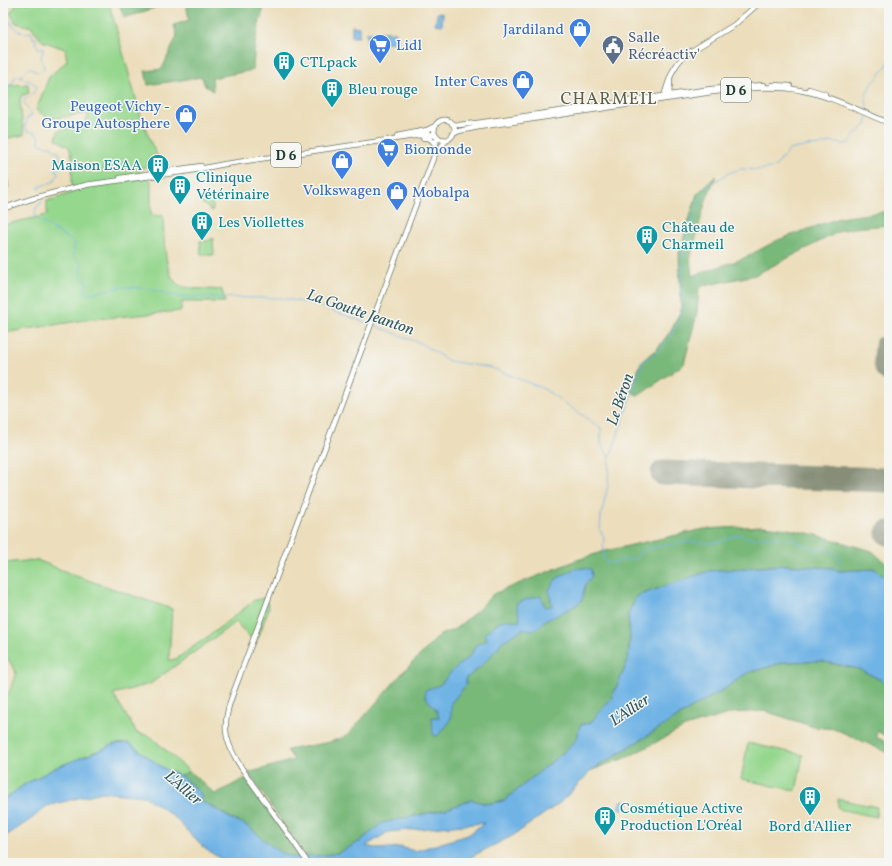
<svg xmlns="http://www.w3.org/2000/svg" width="892" height="866" font-family="Vollkorn,serif">
  <style>
    .green { fill: #96d78e; stroke: #5a8a61 }
    .forest { fill: #78b879; stroke: #4c7a56 }
    .water { fill: #70b3e5; stroke: #48788c; fill-rule: evenodd }
    .lines { fill: none; stroke-linecap: round; stroke-linejoin: round }
    .stream { stroke: #70b3e5; stroke-width: 1 }
    .taxiway { stroke: #868e78; stroke-width: 10 }
    .runway { stroke: #868e78; stroke-width: 25 }
    .major-casing { stroke: #677564; stroke-width: 6 }
    .major { stroke: #fff; stroke-width: 4.5 }
    .labels { text-anchor: middle; stroke-width: 3; stroke-linejoin: round; paint-order: stroke }
    .shield { fill: #f6f6f2; stroke: #60746d; stroke-width: 1 }
    .shield-label { font-size: 14px; font-weight: bold; fill: #1f3d34 }
    .shop-label { font-size: 15px; fill: #366cbe; stroke: #f6f6f2; text-anchor: end }
    .service-label { font-size: 15px; fill: #4e5e75; stroke: #f6f6f2; text-anchor: start }
    .culture-label { font-size: 15px; fill: #0d838f; stroke: #f6f6f2; text-anchor: start }
    .water-label { font-size: 16px; font-style: italic; fill: #335a60; stroke: #f6f6f2 }
    .quarter-label { font-size: 17px; letter-spacing: 1px; fill: #615e46; stroke: #f6f6f2 }
  </style>
  <rect width="100%" height="100%" fill="#f6f6f2"/>
  <filter id="ink" filterUnits="userSpaceOnUse"><feTurbulence type="fractalNoise" baseFrequency=".025" numOctaves="2"/><feDisplacementMap in="SourceGraphic" scale="8" xChannelSelector="R" yChannelSelector="G"/><feConvolveMatrix kernelMatrix="1 2 1 2 8 2 1 2 1" color-interpolation-filters="sRGB"/></filter>
  <filter id="wash" filterUnits="userSpaceOnUse"><feTurbulence type="fractalNoise" baseFrequency=".012" numOctaves="4" result="noise"/><feDisplacementMap in="SourceGraphic" scale="16" xChannelSelector="R" yChannelSelector="G"/><feGaussianBlur stdDeviation="0.9" result="paint"/><feColorMatrix in="noise" values="0 0 0 0 0 0 0 0 0 0 0 0 0 0 0 0 0 1.4 0 .05"/><feComposite in="paint" operator="in"/></filter>
  <g filter="url(#wash)">
    <rect width="100%" height="100%" fill="#ecdebc"/>
    <!-- green -->
    <path class="green" d="M18,3h91l33,117 10,25 6,12 -1,4 -18,9 12,11v34l12,1c1,17 0,63 18,70 8,3 32,3 41,4l3,12h-43l-1,9 -96,9 -82,13v-108l44,-10v-14l25,-8v-37l-3,-9 -13,-8 2,-8 6,-2 20,-2 5,-14 -39,6 -14,-9 13,-33 18,-16 -2,-12 -23,-8 -10,-14 -16,-4 -6,-10z
      M28,84l1,9 -8,3 -1,7 4,32 -21,4v-53z
      M3,151l6,37 -6,1z
      M212,198l1,11 -1,2 -15,-12z
      M213,238l1,17h-13l-1,-14h8z
      M37,560l42,17 93,32 -3,51 7,-1 34,-24 45,-35 10,-2 4,9 -11,32 -9,-2 -13,-15 -86,62 -37,10 24,39 13,3 39,35 -8,5 -18,-8 -34,-25 -14,1 -60,24 -30,16 -22,16v-102l6,-5 7,-21 -13,-21v-88z
      M748,743l55,12 -7,36 -55,-12z
      M838,799l39,8 -1,10 -38,-8z"/>
    <!-- forest -->
    <path class="forest" d="M119,3h38l-2,5 -31,10z
      M186,3h80c-9,22 -12,44 -13,67l-41,8 1,13 -8,-5 -3,-9 -54,8 -3,-14 17,-2 15,-33 -3,-11 15,-5z
      M716,176l-10,24 -16,59 2,17 50,-17 36,-19 61,-22 50,-7v14l-36,3 -13,3 -85,44 -56,12 -2,26 -13,51 -46,32 -7,-5 10,-29 16,-13 13,-17 9,-18 2,-7 -2,-54 18,-59z
      M763,526l25,3 29,6 55,16 17,15v15l-14,-12 -36,2 -7,-3 -47,-3 -76,6 -72,25 -9,18 2,23 -2,24 -17,39 -21,23 -10,2 -3,14 -11,11 -62,51 -17,3 -16,-4 -24,9 -64,14 -24,19 -21,11 -24,4 -9,-2 -57,-82 46,-13 -7,-10 43,-8 17,-6 57,-65 36,-36 15,-6 23,-19 15,-16 84,-34 28,-9 99,-22z
      M821,661l38,8 30,15v54l-12,-7 -1,6 13,7v9l-54,-24 -21,-2 -49,-16 -33,2 -47,14 -57,30 -36,13 103,-64 28,-16 24,-17 38,-11z
      M189,771l26,23 29,-15h2l55,79 -10,-1 -14,-6 -30,-25 -17,-8 -18,-12 -10,-4 -2,-9 -19,-17z"/>
    <!-- water -->
    <path class="water" d="M438,12l5,2 -1,11 -7,-1z
      M352,26l7,1v10h-7z
      M367,32h29v10h-29z
      M785,565l47,3 7,3 36,-2 14,12v103l-30,-15 -38,-8 -36,1 -38,11 -24,17 -28,16 -103,64 -31,32 -47,33 -53,27 -5,1h-228l-23,-14 -33,-34 -28,-19 -42,-4 -55,14 -17,14 -27,18v-38l22,-16 30,-16 60,-24 14,-1 34,25 18,8 19,17 2,9c11,4 18,11 28,16 5,3 12,4 17,8 14,9 39,40 58,29l9,2 24,-4 21,-11 23,-19 65,-14 24,-9 16,4 17,-3 62,-51 11,-11 3,-14 10,-2 21,-24 17,-38 2,-24 -2,-23 9,-18 72,-25zM484,823l-16,12 -53,16 -15,-4 -21,2 -13,-3 22,-14z
      M584,568l7,1 1,7 -7,9 -3,15 -4,4 -24,13 -9,3 -5,6 -6,4 -11,-1 -23,14 -1,4c-11,11 -20,23 -33,31v7l-15,18c1,19 -1,19 -14,33l-4,-1 -1,-18 7,1c-1,-3 -2,-7 -4,-10 -5,-7 -11,-8 -10,-18l15,-5 13,-15 17,-14 6,-11 11,-5 -2,-7c15,-11 16,-17 34,-11l1,-3 -4,-15 14,-6 11,-2 4,11 7,-1 -3,-16 7,-11 18,-10z
      M622,801h5v4l-2,4h-2l-5,-1 2,-6z"/>
    <g class="lines">
      <!-- stream -->
      <path class="stream" d="M16,3l-9,5 -2,4 3,10h4l-1,3 3,1 6,7 1,-3 2,3 9,-1 1,7 2,-1 2,1 -2,3 4,7 4,-2 1,1 -3,9 3,11 -2,3 -6,1 -6,-5 -9,9
        M3,73l1,1v9l2,2h6l3,-8 5,-1
        M21,76l5,5h4l7,5 -5,9 -8,5v3l8,11 -1,2 -5,3v4l-1,3 2,5 8,1v2l5,3 -1,3 1,5 3,-1 2,2h7l1,3 2,2h3l3,8 -2,5 3,2 -1,2 -4,-1 -2,1 4,6 -4,4v3l-16,6v2
        M868,112c0,-5 -3,-11 -2,-16 2,-12 19,-23 23,-35
        M41,202v2l-5,3 -1,10 40,26 -2,12 9,8 -2,9 7,11 -2,10 3,1 32,-7 24,1 36,9 100,1 30,5 60,21
        M373,325l47,18 29,18 43,7 52,21 57,39v16l6,9 2,6
        M835,571l5,-9c-1,-8 -8,-10 -15,-14l-9,2 -7,-2 -13,-7 -9,-2 -26,-2 -6,2 -18,-4 -18,7 -12,1 -16,-2 -20,3 -24,5 -9,5 -2,5 -11,1 -15,4 -6,-4c0,-9 -1,-16 0,-24l-4,-5 1,-15 7,-31 1,-25 34,-98 14,-10 14,-16 7,-13 5,-18 -2,-16 3,-41 17,-53 8,-10 20,-12 12,-4 18,1 16,-3 14,-17 18,-4 14,-1 12,-3 10,2 6,-1 7,-9 10,-9 2,-9"/>
      <!-- taxiway -->
      <path class="taxiway" d="M880,342c-1,12 -6,32 9,35
        M869,480l10,-3 10,-6"/>
      <!-- runway -->
      <path class="runway" d="M663,473l226,7
        M888,533h1"/>
    </g>
  </g>
  <g filter="url(#ink)">
    <g class="lines">
      <!-- major casing -->
      <g class="major-casing">
        <path id="major" d="M773,85l17,1
          M809,89l16,5
          M664,96c6,-18 7,-27 21,-41l49,-30 25,-22
          M666,96l3,-1 1,-14
          M452,124l7,1 18,-2 234,-34 53,-4
          M453,134l6,-3 20,-4c62,-9 124,-19 186,-28 42,-6 98,-17 139,-8 30,6 57,21 85,32
          M397,136l30,-6 8,-4
          M423,138c7,-1 10,2 13,9
          M435,155c3,-4 6,-9 10,-13 3,-3 7,-4 9,-9 4,-12 -12,-19 -19,-7l-1,7 6,6 8,1
          M120,178l81,-12
          M85,185l104,-14 36,-7 203,-30 8,2
          M3,209c27,-11 55,-18 84,-24
          M308,863c-14,-21 -29,-42 -44,-63 -13,-19 -36,-46 -38,-69 -2,-20 9,-41 15,-59l193,-516 3,-18"/>
      </g>
      <!-- major -->
      <use href="#major" class="major"/>
    </g>
  </g>
  <!-- icons -->
  <defs>
    <g id="shop-pin" transform="scale(1.15)"><path d="M0 17L-7.5 6A9.5 9.5 0 1 1 7.5 6Z" fill="#3f7fe0" stroke="#f6f6f2"/><path d="M-5-2.5h2.3a2.7 3.5 0 0 1 5.4 0H5L5.5 6h-11ZM-1.5-2.5h3a1.5 2.3 0 0 0-3 0Z" fill="#fff"/></g>
    <g id="supermarket-pin" transform="scale(1.15)"><path d="M0 17L-7.5 6A9.5 9.5 0 1 1 7.5 6Z" fill="#3f7fe0" stroke="#f6f6f2"/><path d="M-6-5.5h2.5l.6 2H6L4.5 2H-2.5L-4.4-4H-6ZM-1.5 3.2a1.3 1.3 0 1 0 .1 0ZM3 3.2a1.3 1.3 0 1 0 .1 0Z" fill="#fff"/></g>
    <g id="civic-pin" transform="scale(1.15)"><path d="M0 17L-7.5 6A9.5 9.5 0 1 1 7.5 6Z" fill="#5c6f8a" stroke="#f6f6f2"/><path d="M-.6-6.5H3V-4.5H.6V-3L4-1V1h2V6H-6V1h2V-1L-.6-3ZM-1.2 2.5V6h2.4V2.5Z" fill="#fff"/></g>
    <g id="building-pin" transform="scale(1.15)"><path d="M0 17L-7.5 6A9.5 9.5 0 1 1 7.5 6Z" fill="#0f9aa8" stroke="#f6f6f2"/><path d="M-4-6H4V6H1V3H-1V6H-4ZM-2.5-4.3h1.7v1.8h-1.7ZM.8-4.3h1.7v1.8H.8ZM-2.5-1h1.7V.8h-1.7ZM.8-1h1.7V.8H.8Z" fill="#fff"/></g>
  </defs>
  <g fill-rule="evenodd">
    <use href="#shop-pin" x="580" y="29"/>
    <use href="#supermarket-pin" x="380" y="45"/>
    <use href="#civic-pin" x="613" y="46"/>
    <use href="#building-pin" x="284" y="62"/>
    <use href="#shop-pin" x="523" y="81"/>
    <use href="#building-pin" x="332" y="89"/>
    <use href="#shop-pin" x="186" y="115"/>
    <use href="#supermarket-pin" x="388" y="149"/>
    <use href="#shop-pin" x="342" y="161"/>
    <use href="#building-pin" x="158" y="165"/>
    <use href="#building-pin" x="180" y="186"/>
    <use href="#shop-pin" x="397" y="192"/>
    <use href="#building-pin" x="202" y="222"/>
    <use href="#building-pin" x="647" y="236"/>
    <use href="#building-pin" x="810" y="797"/>
    <use href="#building-pin" x="605" y="817"/>
  </g>
  <g class="labels">
    <!-- shield labels -->
    <g class="shield">
      <rect x="721" y="78" width="30" height="24" rx="3"/>
      <rect x="271" y="143" width="30" height="24" rx="3"/>
    </g>
    <g class="shield-label">
      <text x="736" y="95">D 6</text>
      <text x="286" y="160">D 6</text>
    </g>
    <!-- shop labels -->
    <g class="shop-label">
      <text x="564" y="34">Jardiland</text>
      <text x="396" y="50" text-anchor="start">Lidl</text>
      <text x="508" y="86">Inter Caves</text>
      <text x="170" y="111">Peugeot Vichy -<tspan x="170" dy="17">Groupe Autosphere</tspan></text>
      <text x="404" y="154" text-anchor="start">Biomonde</text>
      <text x="342" y="195" text-anchor="middle">Volkswagen</text>
      <text x="412" y="197" text-anchor="start">Mobalpa</text>
    </g>
    <!-- service labels -->
    <g class="service-label">
      <text x="628" y="42">Salle<tspan x="628" dy="17">Récréactiv'</tspan></text>
    </g>
    <!-- culture labels -->
    <g class="culture-label">
      <text x="300" y="67">CTLpack</text>
      <text x="348" y="94">Bleu rouge</text>
      <text x="142" y="170" text-anchor="end">Maison ESAA</text>
      <text x="196" y="182">Clinique<tspan x="196" dy="17">Vétérinaire</tspan></text>
      <text x="218" y="227">Les Viollettes</text>
      <text x="662" y="232">Château de<tspan x="662" dy="17">Charmeil</tspan></text>
      <text x="620" y="813">Cosmétique Active<tspan x="620" dy="17">Production L'Oréal</tspan></text>
      <text x="810" y="831" text-anchor="middle">Bord d'Allier</text>
    </g>
    <!-- water labels -->
    <g class="water-label">
      <text transform="translate(361 311) rotate(19)" y="6">La Goutte Jeanton</text>
      <text transform="translate(619 399) rotate(-71)" y="6">Le Béron</text>
      <text transform="translate(629 709) rotate(-34)" y="6">L'Allier</text>
      <text transform="translate(184 787) rotate(41)" y="6">L'Allier</text>
    </g>
    <!-- quarter labels -->
    <g class="quarter-label">
      <text x="609" y="104">CHARMEIL</text>
    </g>
  </g>
  <!-- margin -->
  <rect width="892" height="866" fill="none" stroke="#f6f6f2" stroke-width="16"/>
</svg>
